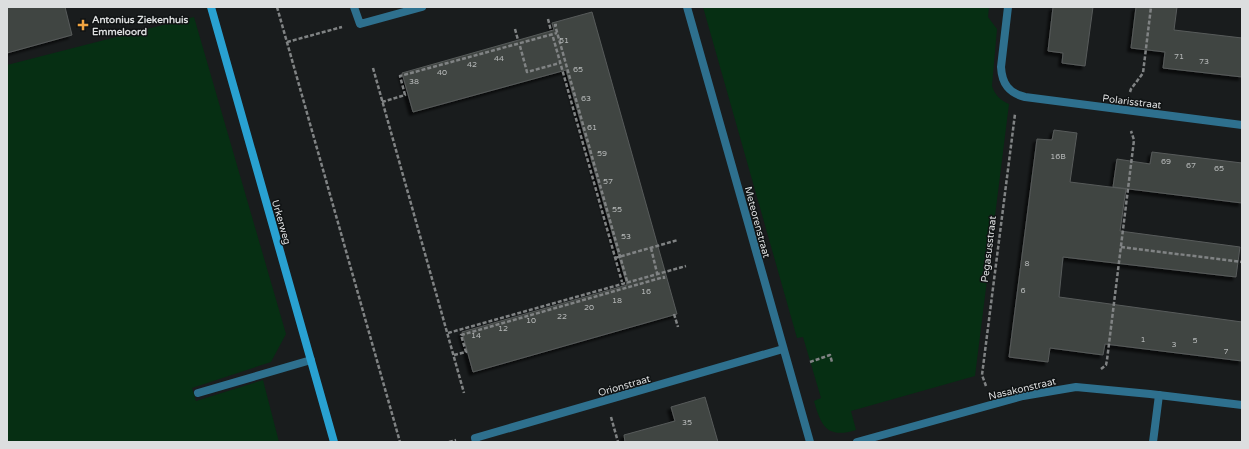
<svg xmlns="http://www.w3.org/2000/svg" width="1249" height="449" font-family="'Varela Round',sans-serif">
  <style>
    .green { fill: #062f13 }
    .building { fill: #404443; stroke: #575b5a; filter: url(#shadow) }
    .lines { fill: none; stroke-linecap: round; stroke-linejoin: round }
    .path { stroke: #808384; stroke-width: 2.5; stroke-dasharray: 4 2; stroke-linecap: butt }
    .service { stroke: #2e708e; stroke-width: 8 }
    .minor { stroke: #2e708e; stroke-width: 8 }
    .secondary { stroke: #29a1d1; stroke-width: 8 }
    .poi-dot { fill: #f2a541; stroke: #101314; stroke-width: 1.5 }
    .labels { text-anchor: middle; stroke-width: 3; stroke-linejoin: round; paint-order: stroke }
    .number-label { font-size: 8px; fill: #b5b8b8 }
    .poi-label { font-size: 10px; font-weight: bold; fill: #dcdedf; stroke: #101314; text-anchor: start }
    .street-label { font-size: 10px; fill: #dcdedf; stroke: #101314 }
  </style>
  <defs>
    <filter id="shadow"><feDropShadow dx="-3.5" dy="3.5" stdDeviation="1" flood-color="#0009"/></filter>
  </defs>
  <rect width="100%" height="100%" fill="#191c1d"/>
  <!-- green -->
  <path class="green" d="M703,7h286l-1,10 9,12 -5,57c3,9 8,14 17,18l-34,272 -124,35 5,19c-29,9 -35,-4 -42,-29l7,-3 -18,-61 -6,1z
    M194,17l92,317 -15,28 -79,26 4,13 67,-21 16,62h-272v-377z"/>
  <!-- building -->
  <path class="building" d="M7,7h58l7,28 -65,18z
    M1053,7h40l-8,59 -23,-3 1,-10 -15,-2z
    M1136,7h41l-3,23 68,8v39l-79,-9 2,-16 -34,-4z
    M592,12l85,302 -204,58 -11,-40 165,-47 -61,-215 -153,42 -11,-39 152,-43 -2,-7z
    M1054,130l23,3 -7,49 56,7 -6,42 120,16 -4,30 -173,-20 -4,40 183,25v39l-137,-17 -2,11 -53,-7 -2,14 -39,-5 28,-218 15,1z
    M1152,152l90,11v40l-129,-16 4,-28 33,5z
    M705,397l13,45h-93l-1,-7 51,-14 -4,-14z"/>
  <g class="lines">
    <!-- path -->
    <path class="path" d="M277,7l123,435
      M548,19l3,12
      M557,25h-2l72,256
      M515,29l3,11
      M553,37l69,245
      M287,42l55,-15
      M520,46l7,26 33,-9
      M373,68l91,325
      M1130,92l1,-3 12,-16 8,-66
      M382,102l23,-7 -5,-19 157,-43
      M1121,247l121,15
      M651,248l6,25
      M615,258l63,-18
      M674,314l4,13
      M448,333l238,-67
      M454,355l12,-3 -5,-17 203,-58v2
      M810,362l20,-7 2,7
      M1101,369l5,-4 1,-5 27,-220 -3,-9
      M986,386l-4,-11 33,-261
      M611,417l7,25
      M449,442l7,-2"/>
    <!-- service -->
    <path class="service" d="M198,393l113,-33
      M1153,442l6,-47"/>
    <!-- minor -->
    <path class="minor" d="M354,7l6,17 62,-17
      M687,7l123,435
      M1008,7l-7,60c1,17 8,26 24,30l217,28
      M476,442l-1,-4 308,-89
      M857,442l166,-46 53,-9 74,7 92,11"/>
    <!-- secondary -->
    <path class="secondary" d="M211,7l123,435"/>
  </g>
  <!-- markers -->
  <path class="poi-dot" d="M81 19h4v4h4v4h-4v4h-4v-4h-4v-4h4z"/>
  <g class="labels">
    <!-- number labels -->
    <g class="number-label">
      <text x="564" y="43">51</text>
      <text x="1179" y="59">71</text>
      <text x="499" y="61">44</text>
      <text x="1204" y="64">73</text>
      <text x="472" y="67">42</text>
      <text x="578" y="72">65</text>
      <text x="442" y="75">40</text>
      <text x="414" y="84">38</text>
      <text x="586" y="101">63</text>
      <text x="592" y="130">61</text>
      <text x="602" y="156">59</text>
      <text x="1058" y="159">16B</text>
      <text x="1166" y="164">69</text>
      <text x="1191" y="168">67</text>
      <text x="1219" y="171">65</text>
      <text x="608" y="184">57</text>
      <text x="617" y="212">55</text>
      <text x="626" y="239">53</text>
      <text x="1027" y="266">8</text>
      <text x="1023" y="293">6</text>
      <text x="646" y="294">16</text>
      <text x="617" y="303">18</text>
      <text x="589" y="310">20</text>
      <text x="562" y="319">22</text>
      <text x="531" y="323">10</text>
      <text x="503" y="331">12</text>
      <text x="476" y="338">14</text>
      <text x="1143" y="342">1</text>
      <text x="1195" y="343">5</text>
      <text x="1174" y="347">3</text>
      <text x="1226" y="354">7</text>
      <text x="687" y="425">35</text>
    </g>
    <!-- poi labels -->
    <g class="poi-label">
      <text x="92" y="23">Antonius Ziekenhuis<tspan x="92" dy="12">Emmeloord</tspan></text>
    </g>
    <!-- street labels -->
    <g class="street-label">
      <text transform="translate(1132 101) rotate(7)" y="4">Polarisstraat</text>
      <text transform="translate(282 222) rotate(74)" y="4">Urkerweg</text>
      <text transform="translate(758 222) rotate(75)" y="4">Meteorenstraat</text>
      <text transform="translate(988 249) rotate(-83)" y="4">Pegasusstraat</text>
      <text transform="translate(624 385) rotate(-16)" y="4">Orionstraat</text>
      <text transform="translate(1022 388) rotate(-13)" y="4">Nasakonstraat</text>
    </g>
  </g>
  <!-- border -->
  <rect width="1249" height="449" fill="none" stroke="#dcdedf" stroke-width="16"/>
</svg>
